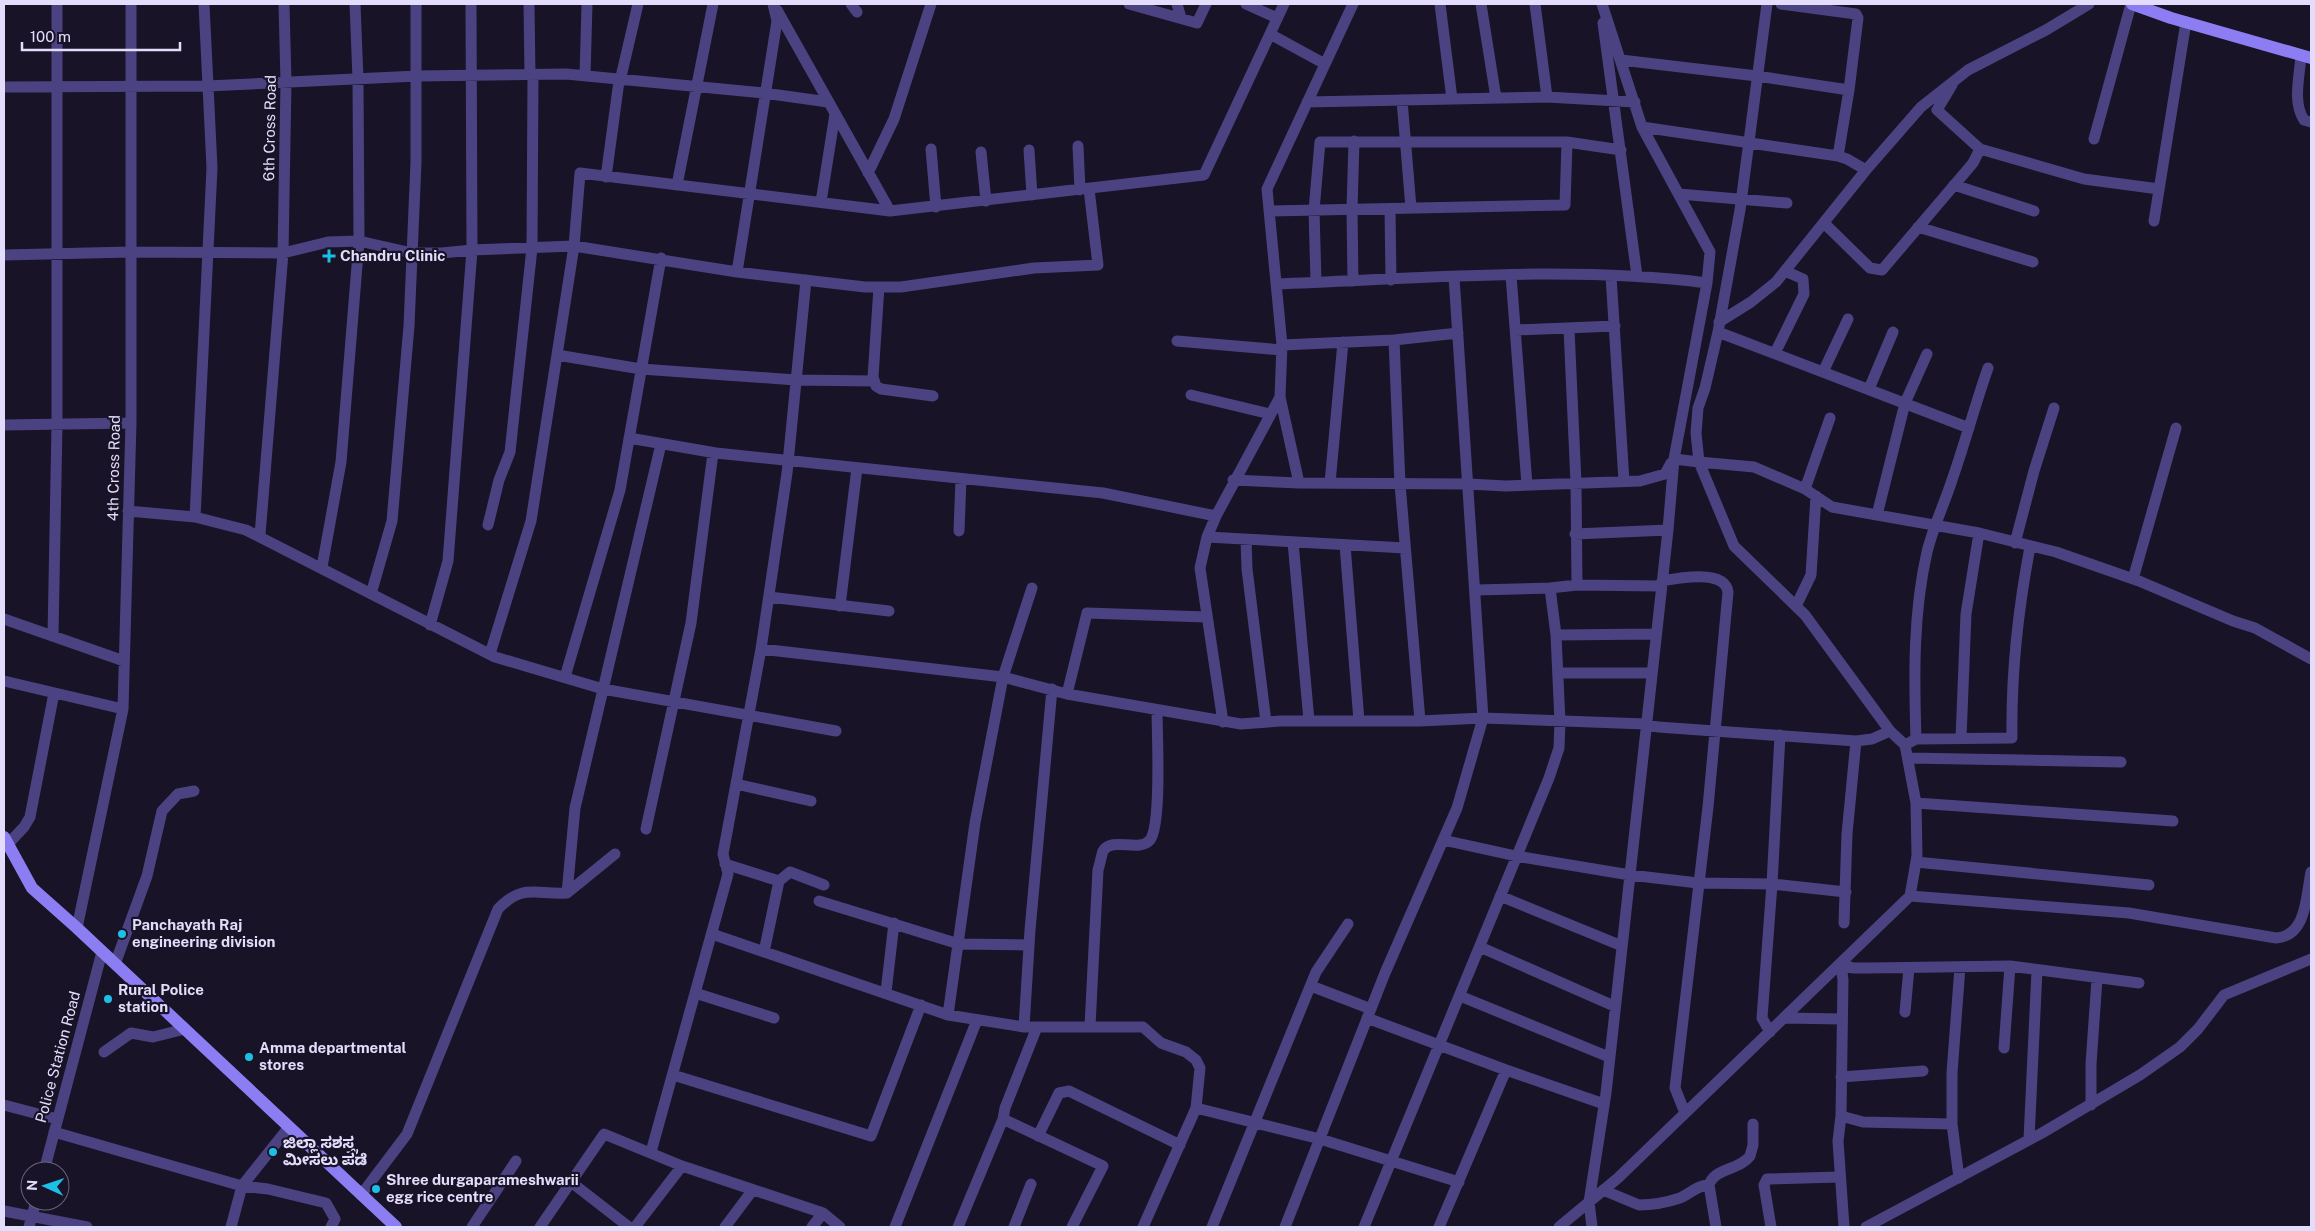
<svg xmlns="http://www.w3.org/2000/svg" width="2315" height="1231" font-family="'Public Sans','Noto Sans Kannada',sans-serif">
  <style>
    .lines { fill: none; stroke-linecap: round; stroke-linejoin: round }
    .street { stroke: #4b4381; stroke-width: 11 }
    .secondary { stroke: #8c7ef2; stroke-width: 12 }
    .poi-dot { fill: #1dbfe7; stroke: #181327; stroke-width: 2 }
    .labels { text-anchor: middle; stroke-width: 4.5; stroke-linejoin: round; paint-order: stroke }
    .street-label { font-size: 15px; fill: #e3ddfb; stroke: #181327 }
    .poi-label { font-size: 15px; font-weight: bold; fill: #e3ddfb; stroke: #181327; text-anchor: start }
  </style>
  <rect width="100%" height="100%" fill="#181327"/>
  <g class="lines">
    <!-- street -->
    <path class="street" d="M529,4l1,71
      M851,4l6,8
      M1129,4l68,19 9,-19
      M1177,4l4,14
      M1246,4l31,14
      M1440,4l12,95
      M1481,4l15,94
      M1535,4l12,93
      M1767,4l-27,206 -22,122 -13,56 -7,20 -2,25 3,29 55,5 51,22 27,18 147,26 77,19 83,29 94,40 22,7 56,31
      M1781,4l75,10 2,4 -9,72 -11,66
      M777,10l113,201
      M1603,23l34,253
      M1270,34l55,30
      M2301,55c-1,20 -9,47 3,65l7,2
      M1621,60l136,16 92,14
      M585,76l2,-72
      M620,81l18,-77
      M1952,85l-15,25 43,39 104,30 75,10
      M4,87l203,-1 210,-10 149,-2 198,19 64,9
      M1402,100l9,108
      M1307,102l240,-5 88,5
      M1642,127l196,29 9,3 19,11
      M2094,139l37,-135
      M1078,146l2,44
      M931,149l5,58
      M1029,150l3,45
      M981,152l5,49
      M868,173l26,-54 37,-115
      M606,177l13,-96
      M677,185l36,-181
      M1954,185l80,26
      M1679,194l108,9
      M821,202l14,-88
      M1390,209l1,71
      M1269,211l296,-6 2,-63
      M2154,221l32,-199
      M1825,224l45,44 12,2 91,-107 7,-14
      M1918,227l115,35
      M4,255l126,-3 153,1 45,-11 31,-1 53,12h30l30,-3 102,-4 163,26 128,15h36l133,-19 64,-3 -9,-76
      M737,272l40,-251 -4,-17
      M1511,275l16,210
      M1611,276l13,205
      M1353,281l-1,-72 2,-68
      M1316,282l-2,-72 6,-68h247l54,8
      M1276,284c140,-5 292,-19 431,-1
      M879,287l-6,90 3,9 5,3 52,7
      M1719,322l32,-20 25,-20 90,-112 55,-63 47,-37 78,-40 43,-26
      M1569,329l7,154 1,102
      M1516,330l99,-4
      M1718,332l251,96
      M1394,340l6,144 20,237
      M1177,341l105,9
      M1282,345l112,-5 64,-7
      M1775,353l29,-59 -1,-15 -18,-8
      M557,355l84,14 155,11 78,1
      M1823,372l25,-53
      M1869,389l24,-57
      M1191,395l79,19
      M4,425l127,-2
      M629,438l87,15 387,40 113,23
      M1233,480l66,3 169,1 38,2 134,-5 25,-7 6,-11
      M1299,483l-19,-86 2,-52 -15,-156 86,-185
      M1330,483l13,-141
      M1805,489l25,-71
      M128,511l67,6 51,13 249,127 108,32 233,42
      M1877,515l28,-112 22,-49
      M195,517l17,-349 -8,-164
      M488,525l11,-45 11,-28 22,-204 1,-173
      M959,531l2,-52
      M1575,534l93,-4
      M260,535l23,-282 3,-171 -2,-78
      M1207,537l198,11
      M1246,540l1,29 19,153
      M1293,542l16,179
      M2015,543l19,-72 20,-63
      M1345,545l14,176
      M322,567l19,-105 18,-221 -1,-162 -3,-75
      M2133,579l43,-151
      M1662,581c16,-3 63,-12 66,11l-20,215 -33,281 10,25
      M1476,590l74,-2 27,-3 84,1
      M371,594l21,-73 17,-195 7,-164v-158
      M769,597l120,14
      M840,606l17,-138
      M1796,606l15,-31 5,-79
      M4,619l120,42
      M430,625l18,-64 24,-311 -1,-246
      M1556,635l100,-1
      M53,636l4,-211v-421
      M761,649l242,28 64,17 174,30 39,-3h140l63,-3 162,6 13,3 198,14 16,-2 18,-8
      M490,654l41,-133 43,-275 6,-73 310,38 314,-36 80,-171
      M1559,673h92
      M565,677l55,-187 41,-232
      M4,681l119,28
      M1067,694l20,-81 119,4
      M1223,722l-23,-154 7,-31 9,-21 64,-119
      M1961,738l5,-124 13,-81
      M1916,739l96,-1c-1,-65 6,-128 18,-191
      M1905,745l11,-6c-2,-62 -3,-126 11,-187 6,-25 17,-47 25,-72 13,-37 23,-75 36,-112
      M1909,758l212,4
      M736,784l75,17
      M1916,803l257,18
      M646,829l45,-206 22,-170
      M1443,840l73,16 114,19 68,8 74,1 74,8
      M4,844h4l16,-17 6,-10 24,-124
      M1916,862l233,23
      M725,864l54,17
      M567,893l8,-85 86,-364
      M1500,896l122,50
      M1910,896l219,17 147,25c31,-2 30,-42 35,-66
      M819,901l140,43 70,1
      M1844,923l3,-89 9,-93
      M77,928l46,-219 8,-286v-419
      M712,934l236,81 76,12h119l18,16 25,9 10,8 4,8 -4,40 -53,119
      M1480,947l134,59
      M764,952l15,-71 11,-9 34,13
      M115,964l32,-88 15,-65 16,-17 16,-3
      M1311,986l60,23
      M886,992l8,-69
      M695,993l79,25
      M1460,996l149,61
      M1905,1012l4,-44
      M948,1015l27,-192 28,-146 29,-89
      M1367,1018l139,52 98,34
      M1785,1018l56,1
      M1090,1026l8,-156c2,-6 3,-13 5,-19 9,-15 36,2 47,-11 12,-16 7,-106 7,-130
      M1024,1027l6,-97 22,-241
      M1770,1032l-8,-14 10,-134 8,-149
      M2004,1048l6,-82
      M104,1052l27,-19 22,4 32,-8
      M673,1075l198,61 50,-131
      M1841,1077l82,-6
      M4,1105l53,14
      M2091,1105v-41l6,-85
      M1196,1108l124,31 139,43
      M1841,1116l22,6 89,2
      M1003,1119l100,47 -31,61
      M54,1132l188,54 26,3 58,14 9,16 -4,8
      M1038,1136l21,-43 10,-2 111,54
      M2029,1139l8,-169
      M651,1152l77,-278 -5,-20 38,-205 26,-176 19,-193
      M44,1171l58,-219
      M1959,1178l-7,-54v-51l8,-106
      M571,1182l58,45
      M1709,1185l7,42
      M1603,1190l36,15c13,0 29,-3 41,-7 9,-4 20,-14 29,-13 6,-18 30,-14 41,-29l3,-11v-21
      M361,1195l46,-61 91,-225c25,-26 38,-14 69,-16l48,-39
      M4,1211l83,16
      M29,1227l7,-26
      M231,1227l11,-41 47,-59
      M472,1227l44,-66
      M540,1227l64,-93 78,32 141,47 17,14
      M635,1227l47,-61
      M725,1227l27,-36
      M812,1227l11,-14
      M895,1227l82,-207
      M958,1227l45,-108 2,-11 32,-81
      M1014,1227l17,-43
      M1212,1227l104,-255 32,-48
      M1285,1227l100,-254 72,-165 26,-90 -29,-441
      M1364,1227l185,-449 10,-30 1,-26 -4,-87 -6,-47
      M1439,1227l67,-157
      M1559,1227l59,-49 292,-282 7,-40 -1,-53 -11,-58 -15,-14 -85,-116 -71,-69 -35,-84 -25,-3
      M1592,1227l-3,-25 17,-109 62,-563 6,-71 33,-176 3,-31 -68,-125 -40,-123
      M1771,1227l-7,-42 3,-6 72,-2
      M1844,1227l-6,-86 3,-25 2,-136 -2,-16 12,4h16l141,-2 129,17
      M1866,1227l176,-94 98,-58 40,-28 18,-18 26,-34 87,-36"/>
    <!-- secondary -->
    <path class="secondary" d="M2132,4l39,14 140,40
      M4,837l28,51 45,40 319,299"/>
  </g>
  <!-- markers -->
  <g class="poi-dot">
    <path d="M326.5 248.5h5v5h5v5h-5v5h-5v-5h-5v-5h5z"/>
    <circle cx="122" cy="934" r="5"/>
    <circle cx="108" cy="999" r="5"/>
    <circle cx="249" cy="1057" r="5"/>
    <circle cx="273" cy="1152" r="5"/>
    <circle cx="376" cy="1189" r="5"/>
  </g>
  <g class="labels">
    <!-- street labels -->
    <g class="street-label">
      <text transform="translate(270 128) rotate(-89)" y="5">6th Cross Road</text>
      <text transform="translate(114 468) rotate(-89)" y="5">4th Cross Road</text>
      <text transform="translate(58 1057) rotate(-75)" y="5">Police Station Road</text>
    </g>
    <!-- poi labels -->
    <g class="poi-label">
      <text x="340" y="261">Chandru Clinic</text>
      <text x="132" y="930">Panchayath Raj<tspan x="132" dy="17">engineering division</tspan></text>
      <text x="118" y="995">Rural Police<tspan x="118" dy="17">station</tspan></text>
      <text x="259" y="1053">Amma departmental<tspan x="259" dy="17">stores</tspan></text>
      <text x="283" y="1148">ಜಿಲ್ಲಾ ಸಶಸ್ತ್ರ<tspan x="283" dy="17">ಮೀಸಲು ಪಡೆ</tspan></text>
      <text x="386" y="1185">Shree durgaparameshwarii<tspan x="386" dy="17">egg rice centre</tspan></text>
    </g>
  </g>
  <!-- border -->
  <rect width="2315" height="1231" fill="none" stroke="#e3ddfb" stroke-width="10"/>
  <!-- north arrow -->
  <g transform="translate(45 1186) rotate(273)"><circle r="24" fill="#181327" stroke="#69647c"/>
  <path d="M0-4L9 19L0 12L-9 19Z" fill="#1dbfe7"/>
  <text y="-8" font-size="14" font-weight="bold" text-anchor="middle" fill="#e3ddfb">N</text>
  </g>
  <!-- scale -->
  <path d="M22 42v8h158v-8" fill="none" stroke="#e3ddfb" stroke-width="2.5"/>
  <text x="30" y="42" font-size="15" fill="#e3ddfb" stroke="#181327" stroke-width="4" paint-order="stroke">100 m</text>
</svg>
